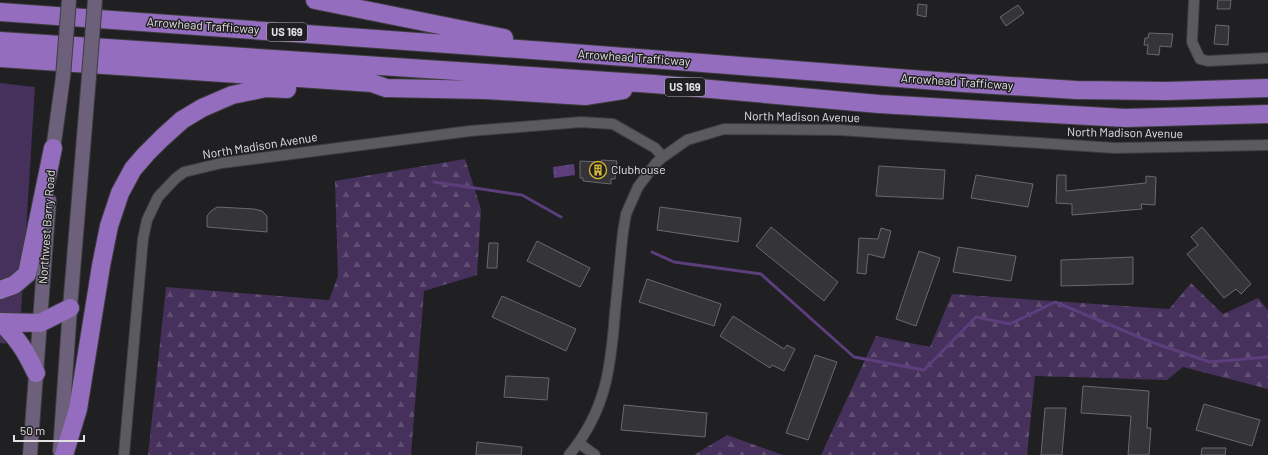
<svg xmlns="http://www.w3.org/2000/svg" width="1268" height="455" font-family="Barlow,sans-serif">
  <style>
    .green { fill: #45315b }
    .forest { fill: url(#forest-firs) }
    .water { fill: url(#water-ripples) }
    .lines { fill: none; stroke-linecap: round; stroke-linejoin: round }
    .stream { stroke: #5c3e7c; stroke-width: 3 }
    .building { fill: #353437; stroke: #6b696d }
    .minor-casing { stroke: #3e3d3f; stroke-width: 12 }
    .secondary-casing { stroke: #3e3d3f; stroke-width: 16 }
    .motorway-casing { stroke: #3e3d3f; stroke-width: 20 }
    .minor { stroke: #5b5a5d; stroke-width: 10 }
    .secondary { stroke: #6c607a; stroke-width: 14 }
    .motorway { stroke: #946dbf; stroke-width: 18 }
    .secondary-bridge-casing { stroke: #3e3d3f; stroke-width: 16; stroke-linecap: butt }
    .secondary-bridge { stroke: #6c607a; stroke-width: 14 }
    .labels { text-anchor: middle; stroke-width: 3; stroke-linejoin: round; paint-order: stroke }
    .shield { fill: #201f22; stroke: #a7a6a8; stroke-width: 1 }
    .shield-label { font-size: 11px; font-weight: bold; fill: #e1e0e2 }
    .street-label { font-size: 12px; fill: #e1e0e2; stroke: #201f22 }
    .poi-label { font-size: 12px; fill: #e1e0e2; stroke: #201f22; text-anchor: start }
  </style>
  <defs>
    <pattern id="forest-firs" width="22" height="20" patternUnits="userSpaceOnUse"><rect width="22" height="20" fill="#45315b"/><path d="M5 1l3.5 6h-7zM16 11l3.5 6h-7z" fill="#604f72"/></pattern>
    <pattern id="water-ripples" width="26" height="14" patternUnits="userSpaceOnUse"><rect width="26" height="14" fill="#5c3e7c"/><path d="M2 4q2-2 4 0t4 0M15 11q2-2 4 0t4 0" fill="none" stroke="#735a8e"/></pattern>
  </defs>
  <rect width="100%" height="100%" fill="#201f22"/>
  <!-- green -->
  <path class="green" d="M0,83l35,4 -16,258 -19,-2z"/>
  <!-- forest -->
  <path class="forest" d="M465,159l16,50 -4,66 -53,16 -13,164h-263l18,-168 163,13 9,-24 -3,-95z
    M1191,283l32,31 35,-16 10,12v79l-85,-22 -16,13 -132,-4 -8,79h-206l55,-119 54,11 22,-53 217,15z
    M727,435l56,20h-89z"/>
  <!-- water -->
  <path class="water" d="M574,164l1,11 -21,3 -1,-11z"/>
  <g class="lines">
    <!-- stream -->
    <path class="stream" d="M434,182l88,13 39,22
      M652,252l22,10 87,12 93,83 70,13 52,-53 34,7 45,-22 96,40 59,20 58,-5"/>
  </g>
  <!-- building -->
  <path class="building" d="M1218,0h13l-1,9h-13z
    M918,4l9,1 -1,12 -9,-2z
    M1018,5l6,8 -18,13 -6,-9z
    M1216,25l13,1 -1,19 -14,-1z
    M1149,33l24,1 -2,13 -11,-1 -1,9 -12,-1 1,-9h-4l1,-7h3z
    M602,160l15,1 -2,18h-4v5l-28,-3v-3h-3v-17l21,1z
    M879,166l66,4 -2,29 -67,-3z
    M976,175l57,9 -5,23 -57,-9z
    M1057,175h9v16l80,-8v-7l10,1 -1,28 -14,-1 1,5 -70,6v-11l-16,-1z
    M217,207l37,2 8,2 5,5v16l-60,-5v-11l4,-5z
    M660,207l81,11 -3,24 -81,-12z
    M771,227l67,55 -14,19 -68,-55z
    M1202,227l49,57 -10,10 -5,-5 -12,9 -37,-44 11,-9 -7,-8z
    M881,228l10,3 -7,27 -16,-4 -2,20 -9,-1 2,-35 19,1z
    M537,241l53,27 -10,19 -53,-26z
    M489,243h9l-1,25h-10z
    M958,247l58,9 -5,25 -58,-9z
    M919,251l21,7 -24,68 -20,-7z
    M1133,257v27l-72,2v-26z
    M647,279l74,25 -7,22 -75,-24z
    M502,296l74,33 -10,22 -74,-34z
    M733,316l51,33 3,-4 8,4 -11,22 -12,-6 -2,3 -50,-32z
    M815,355l22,7 -29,78 -22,-7z
    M506,376l43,2 -2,22 -43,-3z
    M1083,386l66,5 -2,37h4l-2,27h-21l3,-39 -50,-3z
    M1204,404l56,16 -8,26 -56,-16z
    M624,405l83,8 -2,24 -84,-7z
    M1045,408h21l-4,47h-21z
    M477,442l45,5 -1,8h-45z
    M1202,448h24l-1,7h-24z"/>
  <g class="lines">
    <!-- minor casing -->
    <g class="minor-casing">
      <path id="minor" d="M1194,0l-2,42 8,17 8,2 60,-3
        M579,443l16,12
        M124,455l19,-216 4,-19 11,-23 17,-18 9,-7 38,-9 248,-32 111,-9 32,2 42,24 8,9
        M569,455c37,-44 42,-88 46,-143 3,-27 5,-53 8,-80l3,-18 12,-27 18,-24 7,-6 24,-17 37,-11 115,1 276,18 153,-3"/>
    </g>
    <!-- secondary casing -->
    <g class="secondary-casing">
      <path id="secondary" d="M52,157l11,-80
        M60,451l10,-143 19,-232
        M30,455l19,-255"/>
    </g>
    <!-- motorway casing -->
    <g class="motorway-casing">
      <path id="motorway" d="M315,0l189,38
        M0,12l573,41 390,30 113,7 91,1 101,-3
        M0,41l654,43 225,20 139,8 107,6 143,-4
        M0,58l372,25 14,5 100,2 99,6 38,-6
        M0,290l14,-5 13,-11 26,-126
        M0,322l40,1 30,-15
        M0,322c18,16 26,30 36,51
        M64,455l14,-46 23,-143 8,-40 11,-33 13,-24 13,-15 16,-16 20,-18 20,-12 30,-13 34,-7 21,1"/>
    </g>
    <!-- minor -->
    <use href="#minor" class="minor"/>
    <!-- secondary -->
    <use href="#secondary" class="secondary"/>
    <!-- motorway -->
    <use href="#motorway" class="motorway"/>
    <!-- secondary-bridge casing -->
    <g class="secondary-bridge-casing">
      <path id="secondary-bridge" d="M89,76l6,-76
        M63,77l6,-77"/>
    </g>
    <!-- secondary-bridge -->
    <use href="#secondary-bridge" class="secondary-bridge"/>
  </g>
  <!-- icons -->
  <defs>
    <g id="building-ring" transform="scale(0.9)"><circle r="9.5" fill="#201f22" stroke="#d4b635" stroke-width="1.5"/><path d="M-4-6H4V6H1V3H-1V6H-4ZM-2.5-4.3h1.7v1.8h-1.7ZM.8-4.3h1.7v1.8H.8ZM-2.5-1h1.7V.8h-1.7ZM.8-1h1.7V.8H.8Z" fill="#d4b635"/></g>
  </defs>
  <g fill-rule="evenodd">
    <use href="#building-ring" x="598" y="170"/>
  </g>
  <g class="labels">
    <!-- shield labels -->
    <g class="shield">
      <rect x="267" y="23" width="40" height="18" rx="3"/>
      <rect x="665" y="78" width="40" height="18" rx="3"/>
    </g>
    <g class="shield-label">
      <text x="287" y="36">US 169</text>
      <text x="685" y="91">US 169</text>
    </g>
    <!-- street labels -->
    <g class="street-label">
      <text transform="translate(203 26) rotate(4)" y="4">Arrowhead Trafficway</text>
      <text transform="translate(634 58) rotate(4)" y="4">Arrowhead Trafficway</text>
      <text transform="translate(957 82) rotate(4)" y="4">Arrowhead Trafficway</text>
      <text transform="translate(802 117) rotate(1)" y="4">North Madison Avenue</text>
      <text transform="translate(1125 133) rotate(1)" y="4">North Madison Avenue</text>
      <text transform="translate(260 146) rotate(-9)" y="4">North Madison Avenue</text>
      <text transform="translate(47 227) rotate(-86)" y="4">Northwest Barry Road</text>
    </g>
    <!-- poi labels -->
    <g class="poi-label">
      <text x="611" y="174">Clubhouse</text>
    </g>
  </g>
  <!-- scale -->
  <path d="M14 435v6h70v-6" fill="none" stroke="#e1e0e2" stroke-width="2"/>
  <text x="20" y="435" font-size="12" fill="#e1e0e2" stroke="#201f22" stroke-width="3" paint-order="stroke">50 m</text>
</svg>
